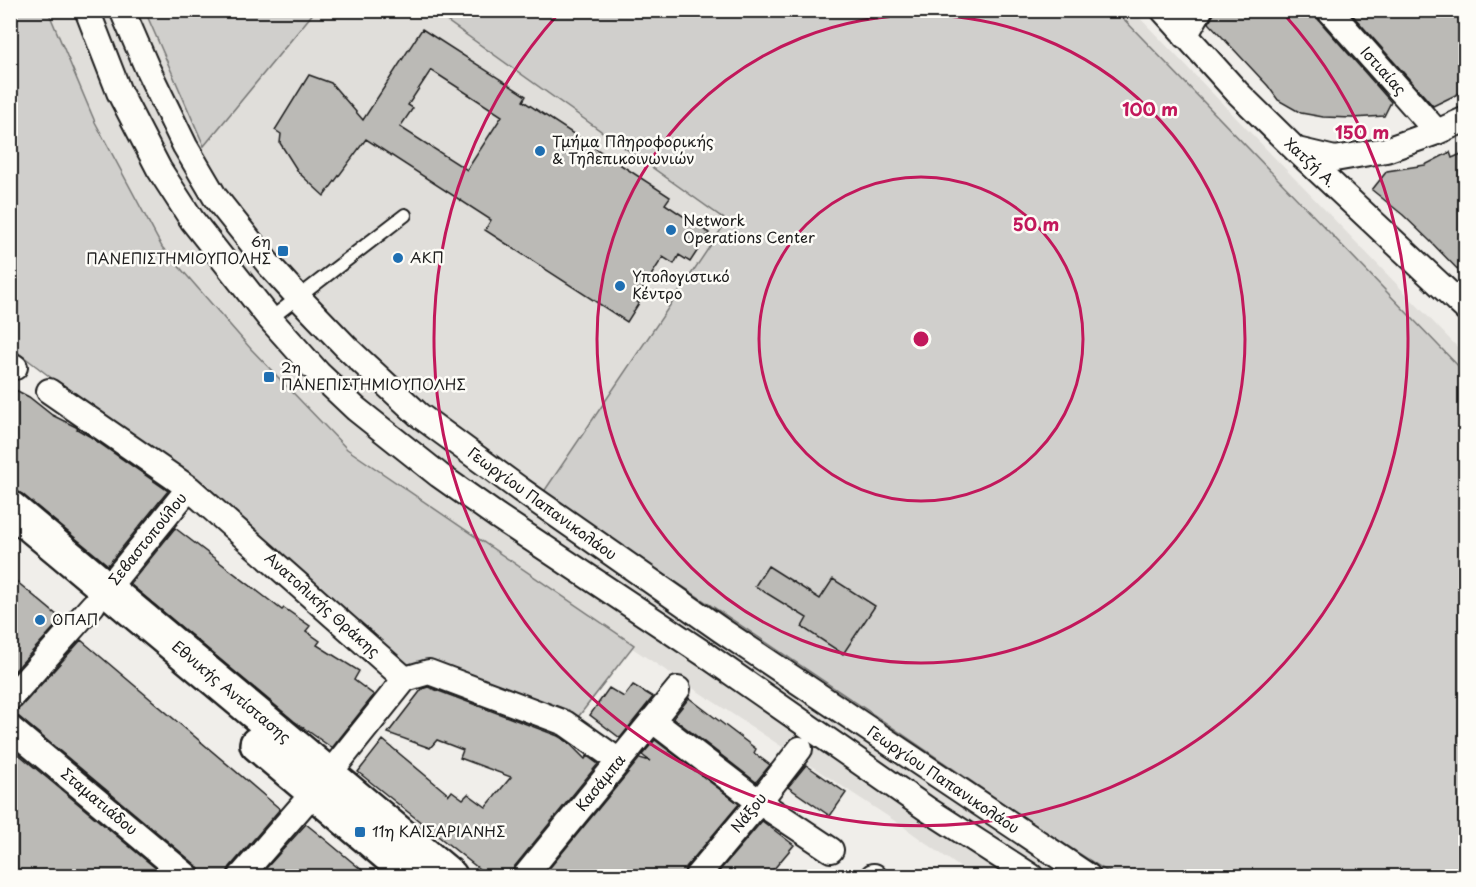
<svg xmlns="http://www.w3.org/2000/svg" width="1476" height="887" font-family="'Playpen Sans',sans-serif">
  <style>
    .built { fill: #e0deda }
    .green { fill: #d0cfcc; stroke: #767674; stroke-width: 1.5 }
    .building { fill: #bbbab6; stroke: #1c1c1c; stroke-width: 1.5; fill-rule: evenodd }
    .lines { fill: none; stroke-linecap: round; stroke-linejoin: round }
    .lane-casing { stroke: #1c1c1c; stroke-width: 16 }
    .street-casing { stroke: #1c1c1c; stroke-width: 28 }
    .secondary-casing { stroke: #1c1c1c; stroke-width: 38 }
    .lane { stroke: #fdfcf7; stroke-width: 12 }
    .street { stroke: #fdfcf7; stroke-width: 24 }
    .secondary { stroke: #fdfcf7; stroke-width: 33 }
    .ring { fill: none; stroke: #c2185b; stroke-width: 3 }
    .poi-dot { fill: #1f6fb2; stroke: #fdfcf7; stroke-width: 2 }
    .labels { text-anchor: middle; stroke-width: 5; stroke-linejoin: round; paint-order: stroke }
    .street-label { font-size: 15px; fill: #1c1c1c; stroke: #fdfcf7 }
    .poi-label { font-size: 15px; fill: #1c1c1c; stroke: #fdfcf7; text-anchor: start }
    .centre { fill: #c2185b; stroke: #fdfcf7; stroke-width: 3 }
    .ring-label { font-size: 18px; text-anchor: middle; font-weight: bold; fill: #c2185b; stroke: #fdfcf7; stroke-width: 5; stroke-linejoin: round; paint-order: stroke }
  </style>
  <rect width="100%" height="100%" fill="#f0eeea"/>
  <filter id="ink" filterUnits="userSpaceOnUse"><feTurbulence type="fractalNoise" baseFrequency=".0167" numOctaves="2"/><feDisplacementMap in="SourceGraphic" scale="12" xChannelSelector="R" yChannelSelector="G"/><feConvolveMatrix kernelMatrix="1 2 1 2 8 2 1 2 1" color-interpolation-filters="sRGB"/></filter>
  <g filter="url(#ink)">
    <!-- built -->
    <path class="built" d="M47,11h1086l332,344v521h-493l-71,-51 -462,-304 -104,-74 -176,-201 -64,-125z"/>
    <!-- green -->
    <path class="green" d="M10,11h38l47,111 67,125 89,102 96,100 287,196 -59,76 -132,-51 -42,-7 -208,-177 -182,-139z
      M145,11h170l-111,135z
      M427,11h689l349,362v503h-351l-73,-47 -171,-117 -327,-219 184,-272 -290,-207z"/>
    <!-- building -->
    <path class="building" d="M1216,10h99l3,9 73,83 -7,14 -31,2 -30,-1 -22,-4 -23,-13 -10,-14 -59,-63z
      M1348,10h118v80l-33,16z
      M422,29l104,67 -3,5 147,96 -5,7 44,29 -19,29 -11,-7 -5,9 -11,-7 -28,43 4,3 -12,19 -142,-92 6,-10 -125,-81 -42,57 -25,-23 -19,-30 1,-9 -6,-4 34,-55 22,8 32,37zM431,70l71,46 -35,54 -67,-43 13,-19 -5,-3z
      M1450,152l2,6 14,-6v126l-36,-37 -27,-26 -31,-25 15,-19 38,-6z
      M10,387l19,10 23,18 26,13 -1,1 12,7 79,55 -60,74 -86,-71 -12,-5z
      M175,528l107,82 2,-2 26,18 -4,5 14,10 -3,4 42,26 -5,9 20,15 -42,53 -38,-27 -164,-137z
      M768,566l52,33 13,-20 42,27 -32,48 -41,-27 5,-9 -52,-32z
      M10,576l49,41 -2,3 2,2 -49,54z
      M81,640l199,169 -50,58 -3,6v3h-26l-1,-5 -4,-6 -177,-148 -9,-3v-2l5,-1 6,-4z
      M633,685l20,12 -33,41 -30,-23 19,-27 15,9z
      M428,687l130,49 10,6 17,17 2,-3 11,8 -84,103 -3,9h-23l-130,-104 25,-32 66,55 3,-4 11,8 5,-5 18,13 25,-30 -51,-19 3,-8 -26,-10 -7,8 -42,-15 34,-44z
      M689,698l67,51 -2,4 16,12 -14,17 -83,-64z
      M655,740l84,64 -53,63 -3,9h-140l97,-118 10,3 -8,-6z
      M10,747l155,129h-155z
      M806,765l40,28 -16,23 -42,-29z
      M762,821l32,24 -26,31h-53z
      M306,824l21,17 42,35h-110z"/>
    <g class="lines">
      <!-- lane casing -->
      <g class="lane-casing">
        <path id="lane" d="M270,319l135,-104"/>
      </g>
      <!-- street casing -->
      <g class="street-casing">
        <path id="street" d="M87,10l32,82 40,77 33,51 78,99 49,55 37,35 83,66 58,41 209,139 221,154 104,67
          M122,10l26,60 37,76 30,51 55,69 29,32 49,51 71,66 102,75 200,140 367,246
          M1163,10l74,82 58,57 171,160
          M1329,10l108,122
          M1185,36l15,-26
          M1297,150l38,9 51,-9 51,-18 29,-13
          M10,364l5,3
          M49,391l140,97 216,191
          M107,589l82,-101
          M405,679l24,-7 136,51 54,38
          M10,698l83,-93
          M652,720l107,82 72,48
          M10,728l177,148
          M329,774l76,-95
          M241,876l73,-84
          M525,876l153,-187
          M697,876l62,-74 41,-53
          M873,876h1"/>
      </g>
      <!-- secondary casing -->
      <g class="secondary-casing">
        <path id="secondary" d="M10,508l440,368
          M257,744l156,132"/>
      </g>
      <!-- lane -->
      <use href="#lane" class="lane"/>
      <!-- street -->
      <use href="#street" class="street"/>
      <!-- secondary -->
      <use href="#secondary" class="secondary"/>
    </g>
  </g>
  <!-- distance rings -->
  <g class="ring">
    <circle cx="921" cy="339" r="162"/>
    <circle cx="921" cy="339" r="324"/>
    <path d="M1283 13A487 487 0 1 1 559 13"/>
  </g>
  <!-- markers -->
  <g class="poi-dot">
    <circle cx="540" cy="151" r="6"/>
    <circle cx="671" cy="230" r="6"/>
    <rect x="277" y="245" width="12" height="12" rx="3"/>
    <circle cx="398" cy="258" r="6"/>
    <circle cx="620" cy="286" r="6"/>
    <rect x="263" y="371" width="12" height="12" rx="3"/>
    <circle cx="40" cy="620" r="6"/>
    <rect x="354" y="826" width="12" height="12" rx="3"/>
  </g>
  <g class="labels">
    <!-- street labels -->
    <g class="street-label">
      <text transform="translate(1383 71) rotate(48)" y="5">Ιστιαίας</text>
      <text transform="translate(1310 163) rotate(43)" y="5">Χατζή Α.</text>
      <text transform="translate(542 504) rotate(36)" y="5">Γεωργίου Παπανικολάου</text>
      <text transform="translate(148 539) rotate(-51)" y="5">Σεβαστοπούλου</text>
      <text transform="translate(322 605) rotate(42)" y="5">Ανατολικής Θράκης</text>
      <text transform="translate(231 692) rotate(40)" y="5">Εθνικής Αντίστασης</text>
      <text transform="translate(943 780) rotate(34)" y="5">Γεωργίου Παπανικολάου</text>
      <text transform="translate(601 783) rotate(-51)" y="5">Κασάμπα</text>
      <text transform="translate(99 802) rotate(40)" y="5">Σταματιάδου</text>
      <text transform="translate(749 813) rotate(-51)" y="5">Νάξου</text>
    </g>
    <!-- poi labels -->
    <g class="poi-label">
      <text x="552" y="147">Τμήμα Πληροφορικής<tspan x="552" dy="17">&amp; Τηλεπικοινωνιών</tspan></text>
      <text x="683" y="226">Network<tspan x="683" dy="17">Operations Center</tspan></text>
      <text x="271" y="247" text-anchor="end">6η<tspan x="271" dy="17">ΠΑΝΕΠΙΣΤΗΜΙΟΥΠΟΛΗΣ</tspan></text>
      <text x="410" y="263">ΑΚΠ</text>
      <text x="632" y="282">Υπολογιστικό<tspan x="632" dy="17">Κέντρο</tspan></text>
      <text x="281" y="373">2η<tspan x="281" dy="17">ΠΑΝΕΠΙΣΤΗΜΙΟΥΠΟΛΗΣ</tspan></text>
      <text x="52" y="625">ΟΠΑΠ</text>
      <text x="372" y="837">11η ΚΑΙΣΑΡΙΑΝΗΣ</text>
    </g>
  </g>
  <circle cx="921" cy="339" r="9" class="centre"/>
  <g class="ring-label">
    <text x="1150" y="116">100 m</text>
    <text x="1362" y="139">150 m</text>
    <text x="1036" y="231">50 m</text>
  </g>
  <!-- margin -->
  <rect width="1476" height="887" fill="none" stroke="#fdfcf7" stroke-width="36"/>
  <rect x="18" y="18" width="1440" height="851" fill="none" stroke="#1c1c1c" stroke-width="2" filter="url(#ink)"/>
</svg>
